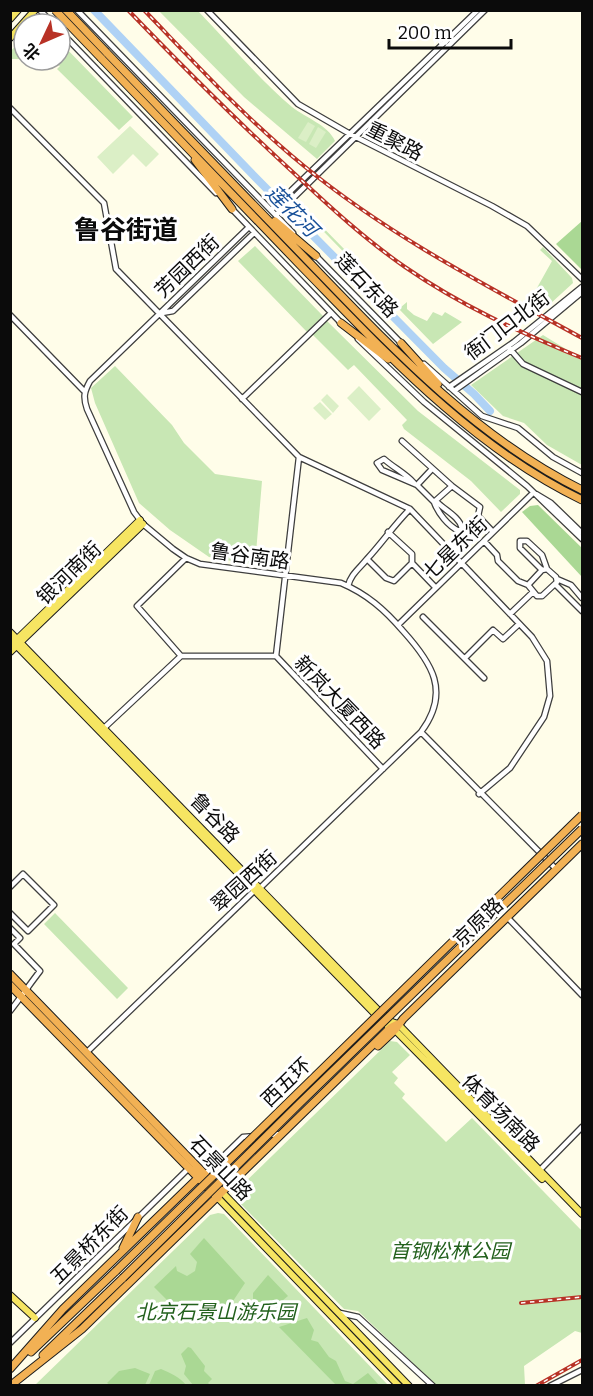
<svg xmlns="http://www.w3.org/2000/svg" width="593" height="1396" font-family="Bitter,'Noto Sans SC',serif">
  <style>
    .green { fill: #c8e7b4 }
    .forest { fill: #aad894 }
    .pitch { fill: #dbefc6 }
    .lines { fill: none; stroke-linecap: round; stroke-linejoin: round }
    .river { stroke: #afd2f5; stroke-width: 8 }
    .minor-casing { stroke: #3e3e3e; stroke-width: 7 }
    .major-casing { stroke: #1c1c1c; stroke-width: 8 }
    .highway-casing { stroke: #1c1c1c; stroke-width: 9 }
    .minor { stroke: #fff; stroke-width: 4.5 }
    .major { stroke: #f6e562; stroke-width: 6 }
    .highway { stroke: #f2b154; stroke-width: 7 }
    .rail-casing { stroke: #b83226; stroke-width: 4 }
    .rail { stroke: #fff; stroke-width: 1.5; stroke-dasharray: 4.5; stroke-linecap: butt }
    .highway-bridge-casing { stroke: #1c1c1c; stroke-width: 9; stroke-linecap: butt }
    .highway-bridge { stroke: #f2b154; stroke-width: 7 }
    .labels { text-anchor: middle; stroke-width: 6; stroke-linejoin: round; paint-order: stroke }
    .street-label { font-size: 20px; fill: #0b0b0b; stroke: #fff }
    .park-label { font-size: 20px; font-style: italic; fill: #23611d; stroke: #fff }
    .water-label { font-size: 21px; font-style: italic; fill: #185099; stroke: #fff }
    .district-label { font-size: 26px; font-weight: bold; fill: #0b0b0b; stroke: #fff }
  </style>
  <rect width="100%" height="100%" fill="#fffde9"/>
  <!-- green -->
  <path class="green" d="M159,11h39c30,31 62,69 94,96 14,11 36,18 43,34l-18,18 -73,-62z
    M24,36v23h-13v-8z
    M60,42l73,75 -14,13 -62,-61 3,-3 -15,-6h15z
    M297,201l104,106 6,-5v7l7,6 13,6 6,-9 9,4 3,-4 17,10 -29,22 -138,-142z
    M255,246l68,70 -16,16 -69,-71z
    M543,247l29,31 1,5 -23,21 -17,-9 19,-34 -12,-11z
    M327,321l91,90 102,79v4l-19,18 -30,-31 -67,-52 -2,-4 5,-5 -53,-55 -6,5 -36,-36z
    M543,335l39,24v106l-35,-20 -23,-22 -21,-7 -32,-31z
    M115,366l57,59 12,18 31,31 47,7 -7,84 -46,-8 -39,-27 -31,-27 -44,-100 -4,-15z
    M55,913l73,75 -11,11 -73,-75z
    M390,1041l7,1 13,13 -18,17 6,6 -4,5 11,11 -3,4 44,44 26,-24 110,113v102l-7,-2 -51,35 1,19h-89l-78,-74 -14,-2 -109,-111v-6z
    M218,1213l6,1 164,171 -354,1 176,-171z"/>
  <!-- forest -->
  <path class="forest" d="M582,221v49l-26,-26z
    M538,505l44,43v29l-60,-65 8,-6z
    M204,1238l41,45 -22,33 -7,-4 -6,7 -4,-8 -38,-10 -14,-14 22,-21 1,5 10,5 8,-5 2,-9 -7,-8z
    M268,1275l20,21 -18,15 1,8 -18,-19v-7z
    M307,1318l7,12 -3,10 7,2 11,15 7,4 9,20 8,3 15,-11 11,12h-43l-57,-58z
    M188,1347l3,1 14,18 -1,5 8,8 -4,4 2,2h-17l-9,-11 2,-8 -5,-12z
    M135,1368l15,6 -5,11h-35l-3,-2 12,-12z
    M161,1369c9,4 19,8 25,16h-37l6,-14z"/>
  <!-- pitch -->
  <path class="pitch" d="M308,122l7,4 -9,16 -8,-4z
    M130,126l29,28 -13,13 -13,-13 -20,20 -16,-17z
    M318,127l8,5 -10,16 -7,-4z
    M359,386l22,23 -12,12 -22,-23z
    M327,394l12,12 -6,7 -12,-13z
    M320,402l12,12 -7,6 -12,-12z"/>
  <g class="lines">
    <!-- river -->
    <path class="river" d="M94,10l163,169 187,189 30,26 16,17"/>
    <!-- minor casing -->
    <g class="minor-casing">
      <path id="minor" d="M40,10l13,14
        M77,10l216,223
        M207,10l91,94 52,30 142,72 35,20 55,53
        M60,31l156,162
        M10,108l94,95 12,66 183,188 111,52 122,128 15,24 3,35 -6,21 -34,51 -31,26
        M231,208l112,117
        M271,210l207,-200
        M276,215l209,-205
        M316,256l86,88
        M162,313l11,-2 81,-78
        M10,315l74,76
        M358,339l66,63 103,84 55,53
        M509,348l14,16 59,28
        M424,364l58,52 36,12 35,29 29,16
        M449,387l65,-45 68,-55
        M454,391l67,-48 61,-51
        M242,399l89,-86
        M402,441l50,45 28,21 -2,9 15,16
        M432,469l-15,16 17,17 18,-16
        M414,483c-9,-10 -20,-15 -30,-24l-7,4 5,7 35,15
        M536,494l15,9 31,30
        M434,502c4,11 14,24 25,29l3,-3c-3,-12 -18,-18 -26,-27
        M388,532l24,22v9l24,25
        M484,541l13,14 1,6 20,20 10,4
        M367,559l19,19 8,3 18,-18
        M547,569l9,8 1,5 -15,14h-5l-9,-11 14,-15z
        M542,570l-22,-22v-7h7l15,14 5,14
        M557,579l14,6 11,13
        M555,584l27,27
        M348,586c3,-12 11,-17 19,-27 15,-16 27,-34 43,-50
        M510,614l23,-22
        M423,617l61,61
        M398,625l135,-132
        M181,656l-44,-50 49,-48
        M276,656l23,-199
        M276,656l107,113
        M465,658l28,-28 10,9 16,-15
        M104,728l77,-72h95
        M421,732l135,137
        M10,887l13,-13 31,31 -26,26 -18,-18
        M507,917l75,78
        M10,928l10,10 -6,6 26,27c-10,13 -19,26 -30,40
        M86,1053l168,-162 6,-3 161,-156c30,-40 11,-69 -18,-101 -18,-21 -36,-37 -62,-48l-141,-19 -14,-6 -13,-9 -30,-25 -9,-12 -47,-103c-4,-12 -3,-17 3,-28l159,-154
        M539,1171l43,-44
        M203,1176l40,-39 38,-3
        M340,1313l18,4 75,69
        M10,1343l179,-175
        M550,1386l32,-16"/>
    </g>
    <!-- major casing -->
    <g class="major-casing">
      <path id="major" d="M10,19l8,-9
        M10,38l25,-28
        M10,632l367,377 15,13 6,2 184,190
        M10,639l363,373 17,16 5,2 147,149
        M10,646l130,-126
        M10,652l133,-128
        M222,1192l187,194
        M218,1198l181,188
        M10,1295l25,23"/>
    </g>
    <!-- highway casing -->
    <g class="highway-casing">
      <path id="highway" d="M106,52c66,69 133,138 199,206 83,86 169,179 277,232
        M101,58c67,70 135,140 202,210 84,86 169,179 279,232
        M195,160l37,49
        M275,221l41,35
        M341,323l47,36
        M401,343l37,41
        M10,974l210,216
        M10,985l208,213
        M378,1046l17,-16 8,-11 179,-175
        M123,1248l15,-31
        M31,1352l85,-81
        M43,1355l80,-77
        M10,1369l53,-60 135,-131
        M15,1382l67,-53 308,-301 8,-4"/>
    </g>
    <!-- minor -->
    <use href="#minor" class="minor"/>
    <!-- major -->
    <use href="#major" class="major"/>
    <!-- highway -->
    <use href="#highway" class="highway"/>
    <!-- rail casing -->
    <g class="rail-casing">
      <path id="rail" d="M128,10c55,57 111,113 169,166 34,32 69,64 108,91 55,38 116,66 177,91
        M144,10c52,54 102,109 160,156 84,69 183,120 278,172
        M521,1303l61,-6
        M536,1386l46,-26"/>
    </g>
    <!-- rail -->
    <use href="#rail" class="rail"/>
    <!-- highway-bridge casing -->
    <g class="highway-bridge-casing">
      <path id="highway-bridge" d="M55,10l46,48
        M66,10l40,42
        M116,1271l466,-456
        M123,1278l177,-175 282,-274"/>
    </g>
    <!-- highway-bridge -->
    <use href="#highway-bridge" class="highway-bridge"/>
  </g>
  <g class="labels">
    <!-- street labels -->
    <g class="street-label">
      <text transform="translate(395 141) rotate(27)" y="7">重聚路</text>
      <text transform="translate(187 266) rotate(-44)" y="7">芳园西街</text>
      <text transform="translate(367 285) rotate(46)" y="7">莲石东路</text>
      <text transform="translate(507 325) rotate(-37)" y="7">衙门口北街</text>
      <text transform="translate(455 548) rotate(-44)" y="7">七星东街</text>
      <text transform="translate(250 556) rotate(8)" y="7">鲁谷南路</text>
      <text transform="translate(69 573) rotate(-44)" y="7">银河南街</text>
      <text transform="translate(340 702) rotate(46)" y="7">新岚大厦西路</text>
      <text transform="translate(215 818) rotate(46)" y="7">鲁谷路</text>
      <text transform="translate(244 881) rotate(-42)" y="7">翠园西街</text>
      <text transform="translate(478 922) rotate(-44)" y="7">京原路</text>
      <text transform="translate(286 1082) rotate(-44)" y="7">西五环</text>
      <text transform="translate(501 1113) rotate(45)" y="7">体育场南路</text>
      <text transform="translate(221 1168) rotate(46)" y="7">石景山路</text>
      <text transform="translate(89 1245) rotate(-45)" y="7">五景桥东街</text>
    </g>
    <!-- park labels -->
    <g class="park-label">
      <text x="450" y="1258">首钢松林公园</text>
      <text x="216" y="1319">北京石景山游乐园</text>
    </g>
    <!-- water labels -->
    <g class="water-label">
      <text transform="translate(292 211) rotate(45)" y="7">莲花河</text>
    </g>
    <!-- district labels -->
    <g class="district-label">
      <text x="126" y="239">鲁谷街道</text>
    </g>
  </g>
  <!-- border -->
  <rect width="593" height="1396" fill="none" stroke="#0b0b0b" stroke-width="24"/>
  <!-- north arrow -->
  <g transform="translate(42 42) rotate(226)"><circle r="28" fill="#ffffff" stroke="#9d9d9d" stroke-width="1.5"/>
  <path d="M0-4.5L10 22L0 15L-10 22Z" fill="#b83226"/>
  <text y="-9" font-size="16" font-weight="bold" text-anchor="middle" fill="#0b0b0b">北</text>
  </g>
  <!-- scale -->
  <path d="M389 39v9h122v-9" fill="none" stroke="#0b0b0b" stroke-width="3"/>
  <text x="398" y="39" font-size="18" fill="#0b0b0b" stroke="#ffffff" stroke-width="4.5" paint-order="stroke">200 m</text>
</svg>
